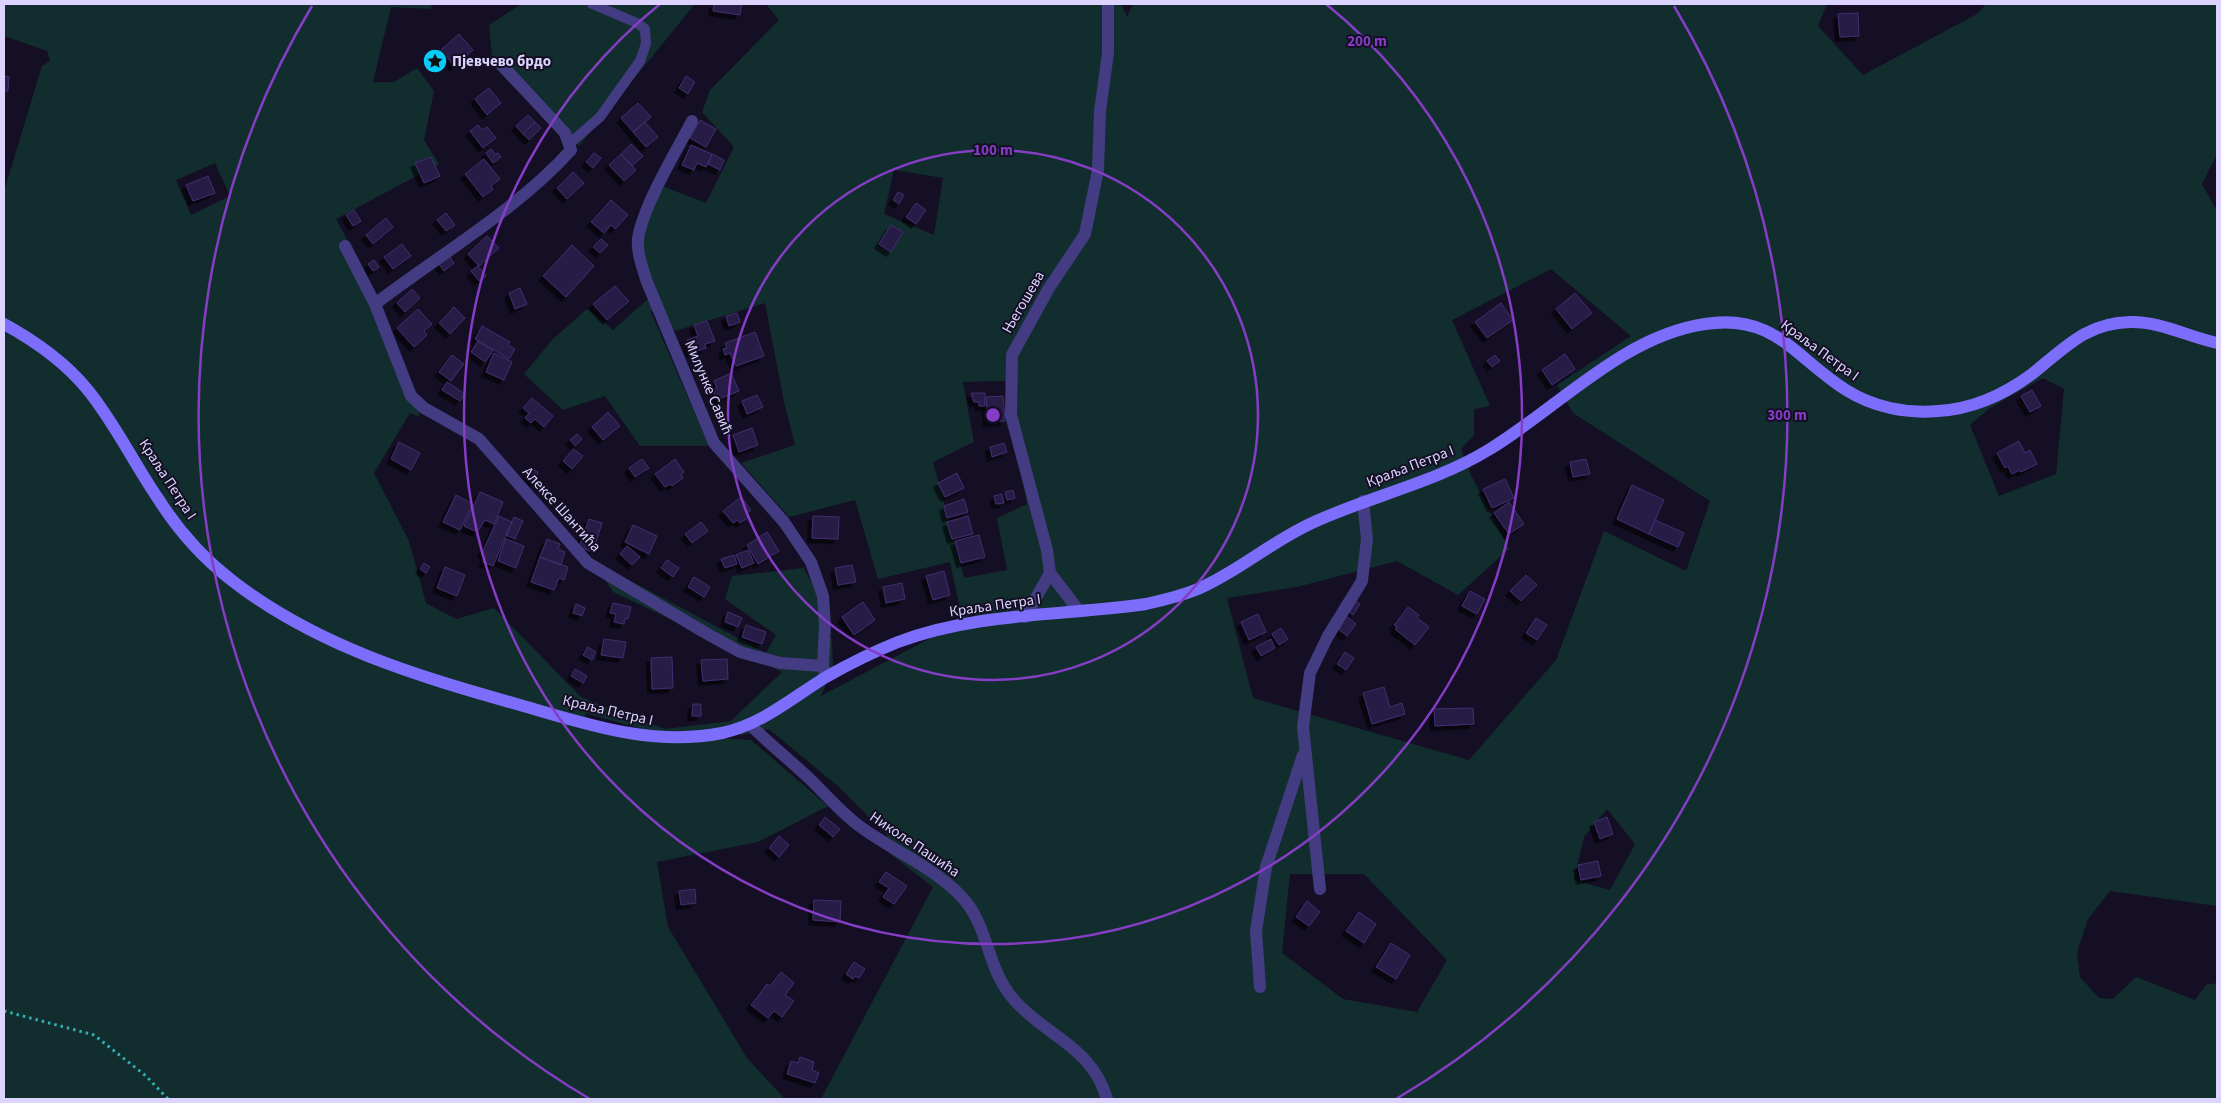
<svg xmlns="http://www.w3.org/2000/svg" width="2221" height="1103" font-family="'Source Sans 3',sans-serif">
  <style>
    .green { fill: #122d2e; fill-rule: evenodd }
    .building { fill: #271c45; stroke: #412e70; filter: url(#shadow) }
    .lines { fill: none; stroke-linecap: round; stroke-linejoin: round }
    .path { stroke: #32b1b3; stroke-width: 3; stroke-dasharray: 2.5 4; stroke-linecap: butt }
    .lane { stroke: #443c82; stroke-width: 10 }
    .street { stroke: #443c82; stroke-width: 12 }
    .secondary { stroke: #7c6efb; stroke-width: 12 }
    .ring { fill: none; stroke: #853dc5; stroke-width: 2.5 }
    .labels { text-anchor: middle; stroke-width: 4; stroke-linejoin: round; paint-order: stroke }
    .poi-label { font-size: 15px; font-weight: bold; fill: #dcd4fe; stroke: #140f24; text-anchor: start }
    .street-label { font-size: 15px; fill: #dcd4fe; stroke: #140f24 }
    .centre { fill: #853dc5; stroke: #140f24; stroke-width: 2.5 }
    .ring-label { font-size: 15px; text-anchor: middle; font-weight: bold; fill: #853dc5; stroke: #140f24; stroke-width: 4; stroke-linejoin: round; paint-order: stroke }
  </style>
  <defs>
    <filter id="shadow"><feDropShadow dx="-4.5" dy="4.5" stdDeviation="0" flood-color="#0009"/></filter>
  </defs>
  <rect width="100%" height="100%" fill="#140f24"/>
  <!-- green -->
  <path class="green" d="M4,4h428l-1,5 -40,-2 -18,75h21l23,-14 17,23 -10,49 15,24 -103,55c34,63 68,128 84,198l-10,-4 -36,60 35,68 17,62 30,16 38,-11 87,89 84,32 66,-8 51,-49 -169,-80 -21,-32 174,93 10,-18 -51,-36 7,-23 72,-8 15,28 1,46 12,-4 1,28 -12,30 159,-84 -18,7 -12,-57 -72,17 -23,-79 -66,17 -48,-54 54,-18 -11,-43 -19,-99 -90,28 -25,-21 59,136h-69l-35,-50 -42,14 -39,-36 29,-35 34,-30 26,21 35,-31 -16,-54 22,-62 52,20 28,-56 -32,-35 8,-22 69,-70 -13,-16h355l6,13 6,-13h694l-9,22 45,49 114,-61 9,-10h231v150l-15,30 15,27v695l-107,-15 -22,28 -11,33 3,25 19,21 14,1 23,-22 59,23 11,-15 11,-2v116h-1396l112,-212 -44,-34 -2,-18 -47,-47 -71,-59 -27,6 -93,-4 -64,-18 3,17 163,10 77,66 -70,36 -101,20 11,65 79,131 38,41h-781v-908l38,-125 8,-5 -3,-10 -43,-15zM215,163l15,33 -39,19 -15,-35zM894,170l49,8 -9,57 -50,-21zM1551,269l80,67 -74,49 16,28 137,88 -24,70 -82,-40 -48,129 -87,100 -216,-62 -26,-100 70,-11 100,-26 61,34 51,-46 -39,-76 -9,-24 13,-14v-26l16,-3 -38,-86zM2043,378l21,11 -8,85 -57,22 -29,-71 20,-17zM1005,381l22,123 -30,14 10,52 -43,8 -31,-116 41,-20 -11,-60zM1607,809l28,35 -25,46 -36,-10 10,-43zM1290,874h74l83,86 -30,52 -74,-13 -61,-46z
    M521,4h174l-116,142 -18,-11 -68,-69 -4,-41z"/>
  <!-- building -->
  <path class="building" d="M714,4h28l-2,11 -27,-4z
    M1858,13l1,23 -19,1 -2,-23z
    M459,34l14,16 -19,16 -13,-16z
    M4,76l5,1 -1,14h-4z
    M686,76l9,6 -7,12 -9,-6z
    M489,88l12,15 -14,12 -12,-16z
    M638,103l13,14 -18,15 -12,-14z
    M528,115l7,7 -12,12 -7,-8z
    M700,120l16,9 -10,18 -16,-9z
    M535,122l6,6 -12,12 -6,-6z
    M645,122l13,15 -12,10 -13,-15z
    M478,125l4,5 5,-3 9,11 -13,10 -13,-17z
    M631,144l12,12 -11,10 -11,-12z
    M691,145l21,9 -6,13 -9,-4 -3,7 -12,-5z
    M491,149l4,5 3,-1 3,4 -8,6 -7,-10z
    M594,153l7,5 -8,10 -7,-6z
    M621,154l15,16 -12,11 -15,-16z
    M712,154l12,6 -4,10 -12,-6z
    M431,157l9,19 -16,7 -9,-20z
    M484,159l16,20 -9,7 2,3 -10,8 -18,-23z
    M573,172l11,11 -17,16 -10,-11z
    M208,176l7,17 -22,8 -7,-16z
    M898,192l6,3 -5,9 -6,-4z
    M611,200l17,15 -13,14 -4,-4 -7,8 -13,-11z
    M916,203l10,7 -10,14 -10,-7z
    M354,210l7,11 -8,5 -7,-11z
    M446,213l9,12 -9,6 -9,-11z
    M386,218l7,9 -20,17 -7,-9z
    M891,225l12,7 -12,20 -12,-8z
    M487,236l12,12 -20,18 -11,-12z
    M601,239l7,6 -8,8 -7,-6z
    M402,244l9,12 -18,13 -9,-12z
    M572,245l22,21 -28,31 -23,-21z
    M449,256l5,7 -10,8 -5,-7z
    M374,260l5,7 -6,4 -5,-7z
    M478,266l8,10 -7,5 -8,-10z
    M615,286l14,15 -22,19 -14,-16z
    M520,288l7,16 -12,5 -6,-16z
    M412,289l8,9 -15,14 -8,-9z
    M1575,293l17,20 -20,16 -16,-20z
    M1501,303l12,17 -26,18 -12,-16z
    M454,307l11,11 -15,16 -11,-11z
    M418,309l14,15 -8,7 3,4 -13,12 -17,-19z
    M737,313l3,9 -11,4 -3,-10z
    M707,321l8,20 -10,3 1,4 -15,5 -4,-13 11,-4 -4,-11z
    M482,326l28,16 -2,3 7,4 -6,10 -34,-20z
    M755,332l9,24 -28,10 -6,-13 -5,2 -2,-6 4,-1 -2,-5z
    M478,341l15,10 -8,11 -14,-10z
    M494,353l18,9 -8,18 -18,-8z
    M1565,354l10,15 -23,16 -10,-15z
    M452,355l12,9 -13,17 -12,-9z
    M1495,355l5,6 -8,6 -5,-6z
    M731,373l8,18 -22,9 -5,-10 5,-2 -3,-7z
    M447,382l18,12 -5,7 -18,-11z
    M2032,390l9,16 -11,6 -9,-16z
    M971,393h14v13h-6v-4h-5z
    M757,395l6,12 -16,7 -5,-13z
    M1003,396l2,25 -17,1 -2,-25z
    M532,398l21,18 -9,11 -9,-8 -4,4 -6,-5 4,-5 -6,-5z
    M608,412l12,14 -17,14 -11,-13z
    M752,428l6,17 -19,7 -6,-17z
    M577,434l5,5 -7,7 -5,-6z
    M2019,441l6,12 5,-3 7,14 -16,8 -1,-2 -8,4 -4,-8 -3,2 -8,-15z
    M399,442l21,11 -9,17 -20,-11z
    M1004,443l3,9 -15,5 -2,-10z
    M573,449l10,7 -11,13 -9,-8z
    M642,459l7,9 -14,9 -6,-9z
    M675,459l9,13 -3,3 2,3 -11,8 -2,-2 -5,3 -10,-13z
    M1586,459l4,15 -17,3 -3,-15z
    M529,468l9,4 -3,10 -10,-4z
    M957,473l7,15 -19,9 -7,-14z
    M1505,479l9,19 -22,10 -9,-19z
    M1632,485l32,15 -15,34 -32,-15z
    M1013,490l2,8 -8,2 -2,-8z
    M480,492l23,10 -9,22 -9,-4 -8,12 -13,-6z
    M1002,494l2,9 -8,1 -2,-8z
    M456,495l17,9 -13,26 -17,-8z
    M741,497l10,13 -5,4 3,3 -9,6 -3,-3 -4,3 -10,-12z
    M964,499l4,13 -21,6 -3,-12z
    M1509,502l15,22 -15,10 -15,-21z
    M499,516l13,6 -19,44 -10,-4 3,-7 -4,-2z
    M813,516l26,1 -1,22 -26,-1z
    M968,516l5,18 -21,5 -5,-17z
    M514,517l9,4 -8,18 -9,-4z
    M589,519l13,4 -9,29 -14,-5z
    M1655,520l29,13 -6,14 -29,-13z
    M701,522l7,9 -16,12 -7,-9z
    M633,525l24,11 -8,18 -24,-12z
    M767,532l12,19 -21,13 -11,-19z
    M979,535l6,22 -24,6 -6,-22z
    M506,539l18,7 -8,22 -18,-7z
    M547,539l13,5 -2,5 7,3 -4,13 -21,-8z
    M627,546l13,11 -8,8 -12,-11z
    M748,550l6,13 -12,5 -6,-13z
    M734,555l3,9 -12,4 -4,-9z
    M540,557l28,10 -4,13 -5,-2 -5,12 -23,-8z
    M667,560l12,8 -6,9 -12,-9z
    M424,563l6,4 -4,6 -6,-4z
    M852,565l4,17 -18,3 -3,-17z
    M445,567l20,8 -8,21 -20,-8z
    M944,571l6,24 -17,5 -7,-24z
    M1526,575l11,10 -16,16 -11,-10z
    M694,577l16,10 -6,10 -16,-10z
    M902,583l3,16 -19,4 -3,-16z
    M1470,591l15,8 -8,15 -15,-8z
    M1355,601l5,3 -7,11 -5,-4z
    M863,602l12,18 -21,15 -12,-18z
    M613,603l18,4 -3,12 -3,-1 -1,6 -10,-2 2,-8 -6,-1z
    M576,604l9,4 -3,8 -9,-3z
    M1408,607l11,8 -2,3 12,9 -14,18 -20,-16 2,-2 -3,-2z
    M728,612l14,6 -4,9 -13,-5z
    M1258,614l8,18 -17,8 -8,-18z
    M1346,616l10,8 -9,12 -10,-8z
    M1536,618l11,7 -10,15 -11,-7z
    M746,625l20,7 -4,12 -20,-7z
    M1281,628l7,11 -9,6 -7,-11z
    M604,639l22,3 -3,16 -22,-3z
    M1271,639l4,9 -14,8 -5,-9z
    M588,647l8,5 -4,8 -9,-5z
    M1345,652l9,6 -8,12 -9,-6z
    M672,657l1,31 -21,1 -1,-31z
    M727,659l1,20 -25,2 -2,-21z
    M575,669l12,7 -4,7 -12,-7z
    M1384,687l6,20 12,-4 3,11 -33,10 -9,-31z
    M693,704h8v12h-9z
    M1473,708l1,16 -39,2 -1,-17z
    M825,817l15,12 -7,8 -14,-12z
    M1607,817l6,17 -13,5 -6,-17z
    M779,836l10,9 -10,12 -10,-9z
    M1598,861l3,15 -20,4 -3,-15z
    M886,872l21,14 -13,18 -11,-7 6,-9 -10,-6z
    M695,889l1,14 -15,2 -2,-14z
    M814,900l27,1 -1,21 -27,-2z
    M1307,901l13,11 -11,14 -13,-9z
    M1359,912l17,12 -12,19 -18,-12z
    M1391,943l19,12 -14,24 -20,-12z
    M854,962l11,7 -6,9 -4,-2 -2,3 -7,-5z
    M781,972l13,11 -9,12 9,6 -12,16 -8,-6 -6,7 -17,-13 16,-21 3,2z
    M800,1057l14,5 -2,8 7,3 -4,10 -28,-9 4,-13 7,2z"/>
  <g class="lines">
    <!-- path -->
    <path class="path" d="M4,1011l90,24 52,41 22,23"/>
    <!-- lane -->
    <path class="lane" d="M569,144l31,-27 40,-56 6,-17 -1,-15 -8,-6 -45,-19"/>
    <!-- street -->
    <path class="street" d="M692,121c-17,33 -44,76 -53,112 -4,15 3,34 8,49l67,161 70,79 27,40 12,34 2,29 -2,41 2,8
      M345,246l30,58 36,92 13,12 55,31 109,124 116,69 36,20 40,11 43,3
      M375,304c64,-49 143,-95 196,-154l-6,-17 -66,-71
      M1079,611l-29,-38 -3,-23 -36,-135 1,-60 37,-67 36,-54 13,-64 2,-59 8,-58v-49
      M1025,617l25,-44
      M750,725c20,19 42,37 62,56 15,15 29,31 46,44 33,25 74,41 103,71 30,32 24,73 55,106 32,35 76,45 91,97
      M1320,889l-17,-162 7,-54 18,-37 34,-55 5,-42 -4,-38
      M1260,987l-4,-56 10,-64 37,-112"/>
    <!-- secondary -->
    <path class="secondary" d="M4,324c31,17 60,37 83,65 28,34 47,75 72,111 19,30 43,57 71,79 85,67 187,97 290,126 67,19 132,42 202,28 39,-8 70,-35 104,-56 23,-13 47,-25 72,-35 79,-30 165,-26 248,-38 18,-4 35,-8 52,-15 40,-17 74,-48 114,-66 58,-27 123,-40 178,-74 69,-42 133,-113 215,-125 70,-11 90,34 141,66 27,17 60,24 92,21 34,-2 67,-17 94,-37 32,-25 53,-51 98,-52 29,-1 59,15 87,21"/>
  </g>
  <!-- distance rings -->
  <g class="ring">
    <circle cx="993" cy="415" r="265"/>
    <path d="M1326 4A529 529 0 1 1 660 4"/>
    <path d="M590 1099A794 794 0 0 1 312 6M1674 6A794 794 0 0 1 1396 1099"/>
  </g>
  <!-- icons -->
  <defs>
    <g id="sight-disc" transform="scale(1.25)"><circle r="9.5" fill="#07ccf7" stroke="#140f24"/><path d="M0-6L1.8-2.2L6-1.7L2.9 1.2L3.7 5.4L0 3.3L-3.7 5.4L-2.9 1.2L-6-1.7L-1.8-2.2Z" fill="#111"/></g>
  </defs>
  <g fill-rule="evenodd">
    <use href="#sight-disc" x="435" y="61"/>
  </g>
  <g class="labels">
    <!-- poi labels -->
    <g class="poi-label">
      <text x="452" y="66">Пјевчево брдо</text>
    </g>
    <!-- street labels -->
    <g class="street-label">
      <text transform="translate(1023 302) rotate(-60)" y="5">Његошева</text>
      <text transform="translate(1820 350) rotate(36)" y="5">Краља Петра I</text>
      <text transform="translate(709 387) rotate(67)" y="5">Милунке Савић</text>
      <text transform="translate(1410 466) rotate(-21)" y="5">Краља Петра I</text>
      <text transform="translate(168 479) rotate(57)" y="5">Краља Петра I</text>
      <text transform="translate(562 509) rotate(48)" y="5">Алексе Шантића</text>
      <text transform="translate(995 605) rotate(-8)" y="5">Краља Петра I</text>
      <text transform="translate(608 710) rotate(13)" y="5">Краља Петра I</text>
      <text transform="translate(915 844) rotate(34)" y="5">Николе Пашића</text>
    </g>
  </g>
  <circle cx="993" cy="415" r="8" class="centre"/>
  <g class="ring-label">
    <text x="1367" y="46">200 m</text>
    <text x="993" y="155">100 m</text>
    <text x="1787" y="420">300 m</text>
  </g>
  <!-- border -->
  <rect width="2221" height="1103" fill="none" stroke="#dcd4fe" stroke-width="10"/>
</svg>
